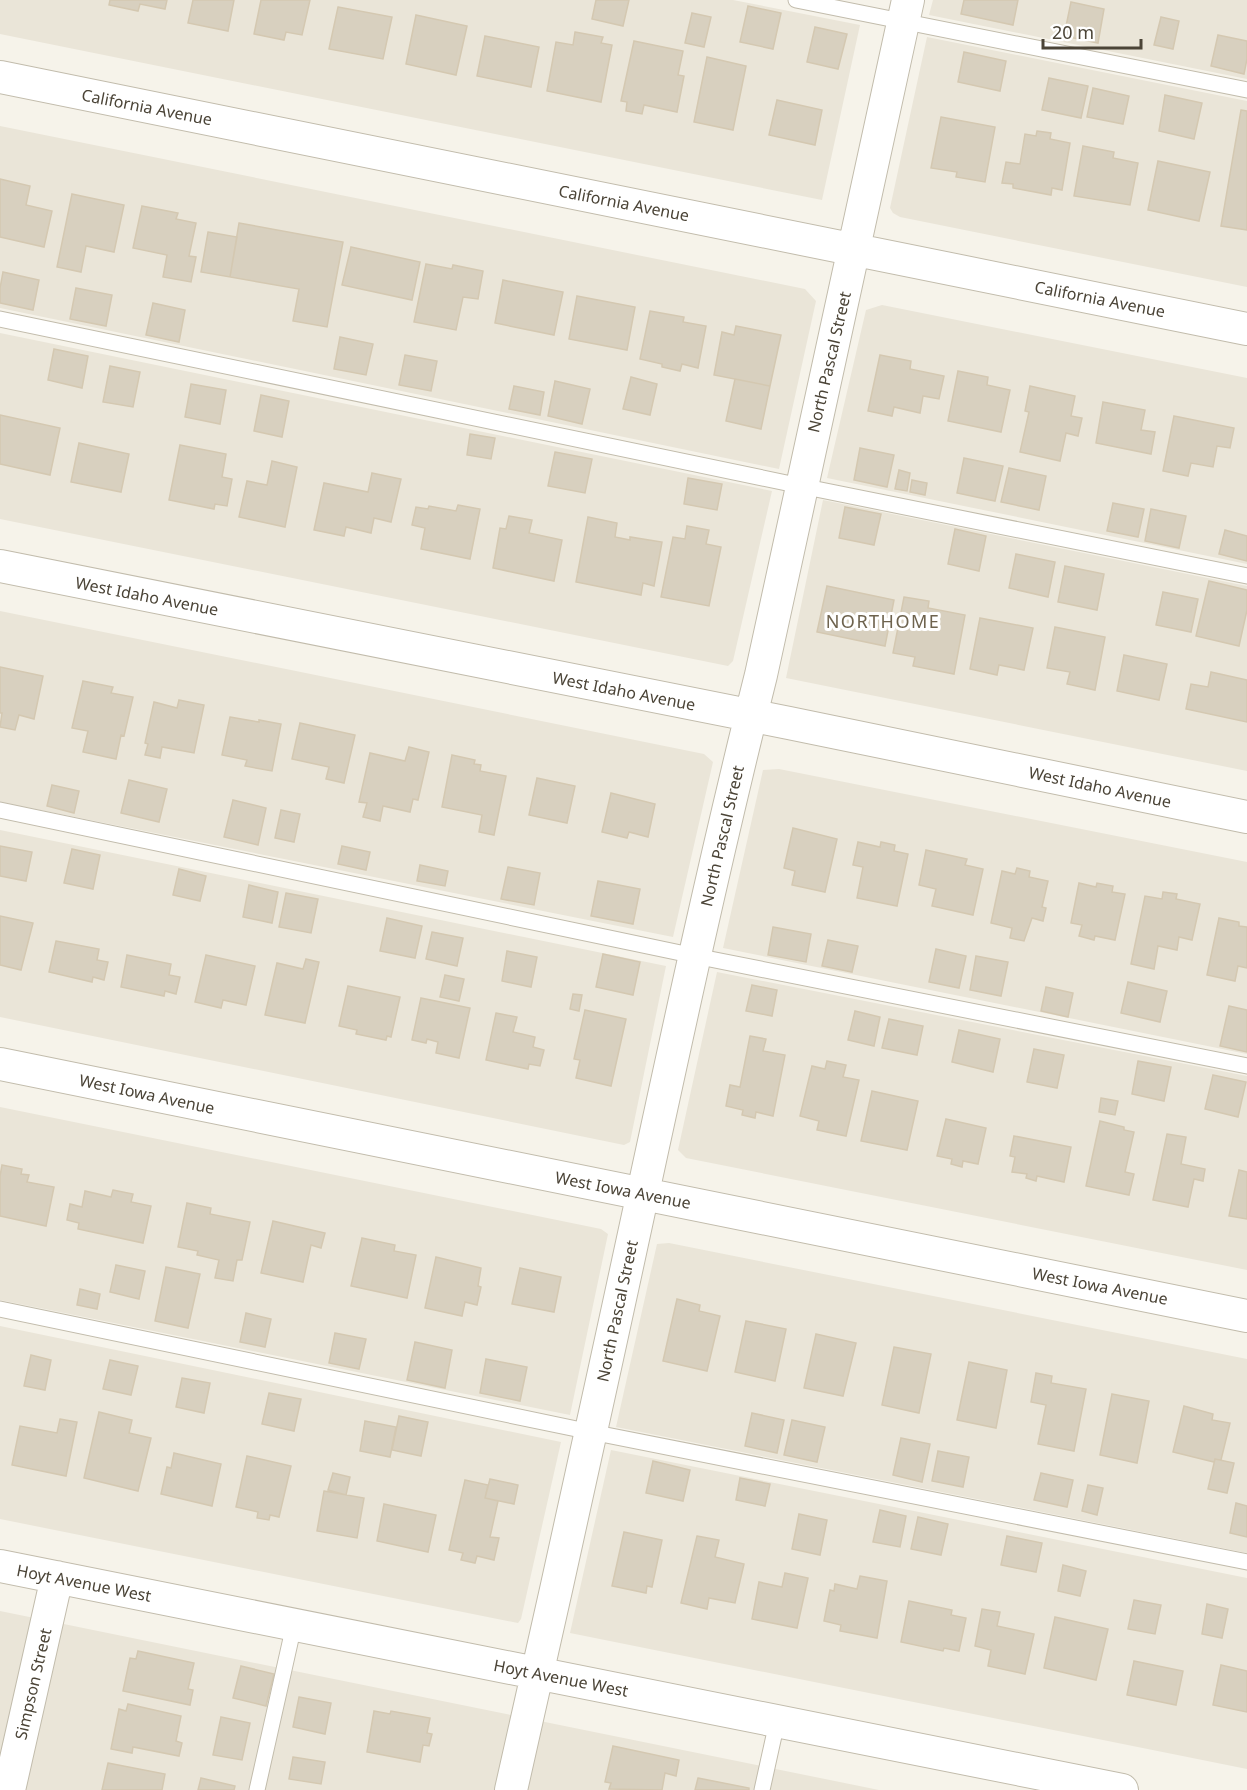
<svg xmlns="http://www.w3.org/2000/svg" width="1247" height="1790" font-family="'Noto Sans',sans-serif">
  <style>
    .residential { fill: #eae5d8 }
    .building { fill: #d8d0bf; stroke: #d4c8b1; stroke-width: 1.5 }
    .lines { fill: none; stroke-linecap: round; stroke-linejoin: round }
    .lane-casing { stroke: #c2bcac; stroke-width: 17 }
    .street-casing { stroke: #c2bcac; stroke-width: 34 }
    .lane { stroke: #fff; stroke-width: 15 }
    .street { stroke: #fff; stroke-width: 32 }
    .labels { text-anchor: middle; stroke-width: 6; stroke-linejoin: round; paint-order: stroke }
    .street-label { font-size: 16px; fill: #4b4437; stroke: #fff }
    .neighbourhood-label { font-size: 18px; letter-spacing: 1.5px; fill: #6e634e; stroke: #fff }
  </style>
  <rect width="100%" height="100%" fill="#f6f3ea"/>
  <!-- residential -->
  <path class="residential" d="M0,0h733l127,25 -38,175 -822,-166z
    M933,0h314v79l-318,-64z
    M927,37l320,64v186l-347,-70 -7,-4 -3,-5z
    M0,126l805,163 11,12 -37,168 -779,-161z
    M882,305l365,73v186l-420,-86 39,-168z
    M0,333l772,158 -39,170 -5,5 -728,-147z
    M823,500l424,86v185l-461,-93z
    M0,611l704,143 9,8 -40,175 -673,-135z
    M779,769l468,93v192l-524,-106 40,-178z
    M0,830l666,136 -36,176 -6,3 -624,-128z
    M717,972l530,104v194l-561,-112 -8,-8z
    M0,1107l601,122 7,5 -38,181 -570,-115z
    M669,1243l578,116v194l-631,-126 41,-183z
    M0,1326l561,116 -40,177 -3,4 -518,-104z
    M611,1450l636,128v191l-677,-136z
    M0,1611l879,179h-879z"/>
  <!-- building -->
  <path class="building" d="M110,0h57l-2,9 -25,-5 -2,7 -29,-6z
    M193,0h41l-6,31 -40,-8z
    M261,0h49l-8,35 -16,-3 -2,8 -30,-6z
    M596,0h33l-6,26 -31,-7z
    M964,0h54l-5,25 -52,-11z
    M1071,2l33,7 -6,34 -34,-7z
    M748,6l33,7 -8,36 -33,-7z
    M338,7l54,10 -9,42 -54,-10z
    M692,13l19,4 -7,30 -19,-4z
    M416,15l51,11 -11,49 -50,-11z
    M1161,17l18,4 -6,28 -19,-4z
    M815,27l32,7 -9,35 -31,-7z
    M575,32l28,5 -2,6 11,2 -11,57 -54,-11 9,-49 17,3z
    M1218,35l29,6v18l-3,15 -33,-8z
    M485,36l54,11 -8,40 -54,-11z
    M634,41l49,10 -5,24 6,1 -7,36 -33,-7 -2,9 -16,-3 1,-9 -6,-1z
    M964,52l42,9 -6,30 -42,-9z
    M707,57l39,9 -13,64 -39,-8z
    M1049,78l39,8 -7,32 -39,-8z
    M1093,88l36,8 -6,28 -36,-7z
    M1165,95l37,8 -8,36 -35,-8z
    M777,100l45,10 -7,35 -46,-10z
    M1241,110l6,1v119l-26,-4z
    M941,117l54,10 -10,55 -29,-5 1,-5 -26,-4z
    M1037,131l14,2 -1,6 20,4 -8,47 -10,-2 -1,7 -38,-7v-4l-11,-1 4,-21 14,2 5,-30 11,2z
    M1083,146l31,6 -1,6 25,5 -8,42 -56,-9z
    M1158,161l52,11 -11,49 -51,-11z
    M0,179l30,7 -4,19 26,6 -8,36 -44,-10z
    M72,194l52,11 -10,47 -28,-6 -5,26 -24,-5z
    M142,206l36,7 -2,6 20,4 -7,33 7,1 -5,25 -28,-5 4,-22 -34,-7z
    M239,223l104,19 -16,85 -34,-6 6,-32 -69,-12z
    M208,232l29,5 -7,40 -29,-5z
    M351,247l69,15 -8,38 -70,-15z
    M426,264l26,5 1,-4 30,6 -5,28 -15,-2 -7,33 -42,-8z
    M3,272l36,8 -6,30 -33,-7v-15z
    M503,280l60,12 -9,43 -59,-12z
    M76,288l36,7 -6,31 -36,-7z
    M577,296l58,11 -8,43 -58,-11z
    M153,303l32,7 -6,32 -33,-7z
    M650,311l34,6 -1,5 23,4 -8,42 -16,-4 -2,7 -18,-4v-3l-22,-5z
    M736,326l45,9 -11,51 -56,-11 8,-43 12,3z
    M340,337l33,7 -7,31 -32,-6z
    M54,349l34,7 -6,32 -34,-8z
    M405,355l32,6 -6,30 -32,-6z
    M880,355l31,6 -1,8 34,7 -5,23 -16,-3 -3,17 -26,-6 -2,9 -24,-5z
    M110,366l30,6 -7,35 -30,-5z
    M958,371l30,6 -1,8 23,5 -9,42 -53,-11z
    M631,377l26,7 -7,31 -27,-6z
    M735,379l35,7 -9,43 -35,-8z
    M555,381l35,8 -8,35 -34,-8z
    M191,384l35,6 -6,34 -35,-7z
    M514,386l30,6 -4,23 -31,-6z
    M1030,386l45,10 -4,20 11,2 -4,18 -12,-3 -6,28 -40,-9 9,-40 -4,-1z
    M261,395l28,6 -7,36 -28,-6z
    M1103,402l42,8 -4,20 14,2 -4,22 -55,-11z
    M0,415l60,13 -10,47 -50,-11z
    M1174,416l60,12 -4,20 -13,-2 -4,21 -22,-4 -3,13 -25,-5z
    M470,434l25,4 -4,21 -24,-4z
    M79,443l50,11 -8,38 -50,-10z
    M180,445l46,9 -4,23 10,2 -5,27 -12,-2 -1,5 -45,-9z
    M860,448l34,7 -7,32 -33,-7z
    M555,452l37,7 -7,34 -37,-7z
    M964,458l39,8 -8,35 -38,-8z
    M272,461l25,6 -12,60 -46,-10 8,-36 20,4z
    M1009,468l37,8 -7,34 -38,-8z
    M899,470l11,3 -3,18 -12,-2z
    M372,473l29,6 -10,43 -17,-4 -3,15 -25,-6 -2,9 -30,-6 10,-47 44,9z
    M688,478l34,6 -5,26 -33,-6z
    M912,480l15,3 -2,12 -15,-3z
    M1113,503l31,6 -6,28 -31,-6z
    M458,505l22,4 -10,50 -49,-10 4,-21 -13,-3 4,-18 12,2 1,-3 27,5z
    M845,507l36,7 -7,31 -35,-7z
    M1151,509l35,7 -7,32 -34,-7z
    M509,516l23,4 -3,13 33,7 -8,41 -61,-13 7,-40 6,1z
    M588,517l29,6 -2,14 15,3v-3l32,5 -8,44 -11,-3 -2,12 -65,-13z
    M687,526l22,4 -3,14 15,3 -12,59 -48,-9 12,-60 12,2z
    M955,529l31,7 -7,35 -31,-7z
    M1225,530l22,6v25l-28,-7z
    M1016,554l39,8 -7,35 -39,-9z
    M1065,566l39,8 -7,36 -39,-8z
    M1209,581l38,9v20l-8,36 -43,-10z
    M827,586l67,14 -9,46 -68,-14z
    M1163,592l35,7 -7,33 -35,-7z
    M904,597l25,4 -1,7 37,7 -11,59 -41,-8 2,-9 -22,-4z
    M980,618l53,10 -9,42 -25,-5 -2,10 -27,-6z
    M1055,627l50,10 -10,53 -28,-6 3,-12 -23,-4z
    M1124,655l43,9 -8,36 -42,-9z
    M0,667l43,9 -9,43 -15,-4 -4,15 -15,-3 2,-14h-2z
    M1211,672l36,8v42l-61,-13 5,-25 17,3z
    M83,681l30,6 -2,6 22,4 -9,39 -3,-1 -5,24 -33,-7 5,-21 -16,-3z
    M179,700l25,5 -10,48 -32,-6 -2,11 -15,-3 3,-11 -3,-1 9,-41 23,6z
    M230,717l29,5v-2l22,4 -9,47 -27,-5 2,-6 -25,-5z
    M300,723l55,12 -11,48 -18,-4 3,-12 -37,-8z
    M409,747l20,5 -11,48 -5,-1 -3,13 -27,-6 -3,15 -17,-4 4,-14 -8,-1 11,-49 35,8z
    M452,755l23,5 -1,4 7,1 -1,6 26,5 -12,59 -15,-3 3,-17 -40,-8z
    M537,778l38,8 -8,37 -38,-8z
    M129,780l38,9 -8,33 -38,-9z
    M52,785l27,6 -5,22 -27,-7z
    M611,793l44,11 -7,33 -19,-5 -2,6 -25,-6z
    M233,800l33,8 -8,37 -34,-8z
    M281,810l19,4 -6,28 -19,-4z
    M793,828l44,11 -12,53 -33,-7 3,-14 -11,-3z
    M858,842l22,5 1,-5 14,3 -1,6 14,3 -11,52 -40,-8 6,-31 -10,-2z
    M0,846l32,6 -6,29 -26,-5z
    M342,846l28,6 -4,18 -28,-6z
    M72,849l28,6 -7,34 -29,-6z
    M926,850l41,9 -2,6 18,4 -10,46 -41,-9 4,-17 -17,-4z
    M420,865l28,6 -3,15 -28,-5z
    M508,867l32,6 -6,32 -33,-6z
    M1017,868l13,3 -1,6 19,4 -6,26 4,1 -3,13 -11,-3 -8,23 -14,-3 2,-10 -21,-5 11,-52 13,3z
    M179,869l27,7 -6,25 -27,-6z
    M598,881l42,8 -7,35 -42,-8z
    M1079,883l17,4 1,-4 16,3 -1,6 13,2 -10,46 -20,-4 -1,4 -15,-4 3,-11 -11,-2z
    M249,885l29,7 -6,31 -29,-6z
    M1163,892l14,2 -1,5 24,5 -8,36 -13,-3 -2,13 -19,-4 -4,23 -23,-5 14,-68 17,3z
    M286,893l32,6 -7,34 -32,-6z
    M0,916l33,7 -12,47 -21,-5z
    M387,918l35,8 -7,32 -35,-7z
    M1219,918l20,4v4l8,1v41l-9,-2 -3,15 -28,-6z
    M773,927l38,7 -5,28 -38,-7z
    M432,932l31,6 -6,28 -31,-7z
    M828,940l30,6 -6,26 -30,-6z
    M56,941l43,8 -2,11 11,2 -4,18 -11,-3 -1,5 -43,-10z
    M936,949l30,7 -7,32 -30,-6z
    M507,951l30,6 -6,30 -29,-6z
    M603,954l37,8 -7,33 -37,-8z
    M127,955l44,9 -2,11 11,2 -4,17 -11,-3 -1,5 -43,-9z
    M206,955l49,11 -9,39 -23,-5 -2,8 -26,-6z
    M976,956l32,6 -7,34 -31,-6z
    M306,959l13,3 -14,61 -40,-8 12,-52 26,6z
    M445,975l19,4 -5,22 -19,-4z
    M1128,982l39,9 -7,31 -39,-9z
    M752,985l25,5 -5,26 -26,-5z
    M348,986l52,11 -9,40 -4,-1 -1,4 -30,-6 1,-4 -18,-4z
    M1046,987l27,6 -5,24 -27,-6z
    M573,994l9,1 -3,16 -9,-2z
    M421,998l49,10 -11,50 -23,-5 2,-11 -11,-3 -1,4 -14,-3z
    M1229,1006l18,4v42l-27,-6z
    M585,1010l41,9 -15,67 -35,-8 4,-18 -6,-1z
    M855,1011l25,6 -6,29 -26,-6z
    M496,1013l21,4 -4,15 22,5 -2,10 11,3 -4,16 -11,-2 -1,5 -42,-9z
    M889,1019l34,7 -6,29 -35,-7z
    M959,1030l41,9 -7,33 -41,-10z
    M750,1036l16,3 -3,12 22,4 -12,61 -17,-4 -1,6 -13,-3 1,-5 -17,-4 4,-21 10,2z
    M1034,1049l30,6 -7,33 -30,-6z
    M827,1061l19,4 -3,12 16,3 -13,56 -29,-6 2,-9 -19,-5 12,-50 13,3z
    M1138,1061l33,6 -7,34 -32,-7z
    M1213,1075l33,7 -8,35 -33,-8z
    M872,1091l46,10 -11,49 -46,-9z
    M1101,1098l17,3 -3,14 -16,-3z
    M946,1119l40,9 -8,36 -15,-3 -1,6 -11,-3 1,-5 -15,-3z
    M1100,1121l24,6v3l10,2 -9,40 9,2 -5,21 -43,-9z
    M1167,1134l19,3 -5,27 24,5 -2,12 -9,-2 -6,28 -35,-7z
    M1014,1136l57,11 -7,35 -27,-6 -1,5 -10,-3 1,-4 -15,-2 3,-15 -5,-1z
    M2,1165l20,4 -1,5 8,1 -2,7 27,5 -8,39 -46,-10v-40z
    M1239,1170l8,2v47l-18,-3z
    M113,1190l20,4 -2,8 20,4 -8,37 -65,-14 1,-6 -12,-3 3,-16 12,3 3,-16 26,6z
    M187,1203l24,5 -1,6 40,8 -8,38h-5l-4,21 -18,-3 4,-18 -22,-5 1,-4 -20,-4z
    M273,1221l52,12 -4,15 -10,-3 -8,37 -42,-9z
    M362,1238l33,7 -1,6 22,4 -9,43 -56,-12z
    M436,1257l45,11 -3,18 3,1 -4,18 -12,-3 -3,14 -37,-8z
    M116,1265l29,6 -6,28 -29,-7z
    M166,1267l34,7 -12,54 -33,-7z
    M520,1268l41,9 -7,35 -42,-8z
    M80,1289l20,5 -3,15 -20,-4z
    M677,1299l23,6 -1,6 21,5 -13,55 -44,-10z
    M246,1313l25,6 -6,28 -25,-5z
    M746,1321l40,8 -11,52 -40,-9z
    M335,1333l31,6 -7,30 -30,-6z
    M816,1334l40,9 -13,53 -39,-8z
    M415,1342l37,8 -7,38 -38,-8z
    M894,1347l37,7 -12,59 -37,-8z
    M31,1355l20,5 -6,30 -21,-4z
    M486,1359l41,8 -7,34 -40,-8z
    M110,1360l28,6 -7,29 -28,-6z
    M969,1362l38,8 -11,58 -39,-8z
    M1036,1373l16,3 -1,7 35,6 -12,62 -36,-7 8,-39 -15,-3z
    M182,1378l28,5 -6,30 -28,-6z
    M269,1393l32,6 -7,32 -32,-7z
    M1112,1394l37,7 -12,62 -37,-8z
    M1184,1406l29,8 -1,6 18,3 -9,37 -6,-1 -1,3 -41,-10z
    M99,1412l33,8 -3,13 22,5 -13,53 -54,-13z
    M752,1413l32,7 -7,33 -32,-7z
    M399,1416l29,6 -7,34 -29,-6z
    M60,1419l17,3 -11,54 -54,-11 8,-39 37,7z
    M792,1420l33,7 -8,35 -33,-7z
    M365,1421l31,6 -6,30 -30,-6z
    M901,1438l29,6 -8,38 -29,-7z
    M938,1451l31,6 -6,30 -31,-6z
    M174,1453l47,11 -9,42 -51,-12 6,-27 4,1z
    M247,1456l44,10 -12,51 -9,-2 -1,5 -12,-2 1,-6 -22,-5z
    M1215,1459l19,4 -7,30 -19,-4z
    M653,1461l37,9 -7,31 -37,-8z
    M333,1473l17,4 -4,18 -18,-5z
    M1041,1473l32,7 -6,27 -33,-7z
    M740,1478l30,6 -5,22 -29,-6z
    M490,1479l28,6 -4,19 -29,-6z
    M465,1480l23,5 -3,13 13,3 -8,36 9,1 -5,22 -17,-4 -2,7 -14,-3 2,-7 -14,-3z
    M1088,1485l15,3 -6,27 -15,-4z
    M324,1491l40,7 -7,40 -40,-7z
    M1236,1503l11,3v31l-17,-4z
    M384,1504l52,11 -8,37 -51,-11z
    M880,1510l26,6 -6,31 -27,-5z
    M799,1514l28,6 -7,35 -28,-6z
    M918,1517l30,7 -7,31 -30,-6z
    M624,1532l38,8 -10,47 -5,-1 -1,7 -34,-7z
    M697,1536l22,4 -4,17 29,7 -9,39 -26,-5 -2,11 -26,-6z
    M1007,1536l35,7 -6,29 -35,-7z
    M1063,1565l23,6 -6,25 -22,-5z
    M785,1573l23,5 -11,50 -45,-9 7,-37 23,5z
    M860,1576l27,5 -10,57 -37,-7 1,-6 -17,-4 6,-31 4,1 1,-7 22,5z
    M1134,1600l27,5 -6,29 -27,-5z
    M909,1601l43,9 -1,5 15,3 -7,33 -15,-3 -1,3 -42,-9z
    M1207,1604l21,5 -6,29 -20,-4z
    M982,1609l18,3 -3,14 37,8 -9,40 -37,-8 3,-16 -16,-4z
    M1055,1617l53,12 -12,51 -52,-12z
    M138,1651l56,12 -6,26 5,1 -3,15 -67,-14 7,-33 6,1z
    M1134,1661l49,10 -7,34 -49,-10z
    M1221,1665l26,6v41l-34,-7z
    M241,1666l33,8 -8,32 -33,-8z
    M299,1697l32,6 -6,31 -32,-7z
    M128,1704l53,12 -5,25 6,2 -3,13 -46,-9 -1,6 -21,-4 8,-40 7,2z
    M374,1711l16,3 1,-3 39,7 -3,15 5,1 -3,12 -6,-1 -3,17 -53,-10z
    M221,1717l29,6 -8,37 -29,-5z
    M613,1746l66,14 -3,16 -11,-3 -3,17 -53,-1 2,-6 -6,-1z
    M293,1757l32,5 -4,22 -32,-5z
    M108,1763l57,11 -3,16h-60z
    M201,1778l34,8 -1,4h-36z
    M698,1778l51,10v2h-54z"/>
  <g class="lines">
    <!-- lane casing -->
    <g class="lane-casing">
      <path id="lane" d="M796,0l451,90
        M0,319l801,167 446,90
        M0,810l695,146 552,110
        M0,1309l591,123 656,130
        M257,1790l37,-165
        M762,1790l15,-68"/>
    </g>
    <!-- street casing -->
    <g class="street-casing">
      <path id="street" d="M0,77l1247,252
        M0,566l789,157 458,94
        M0,1064l1247,252
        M0,1566l1122,224
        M9,1790l48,-213
        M511,1790c27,-120 54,-239 80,-359 56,-252 107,-505 170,-756l147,-675"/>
    </g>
    <!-- lane -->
    <use href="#lane" class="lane"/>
    <!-- street -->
    <use href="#street" class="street"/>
  </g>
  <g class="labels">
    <!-- street labels -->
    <g class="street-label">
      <text transform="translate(147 107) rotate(11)" y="6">California Avenue</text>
      <text transform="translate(624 203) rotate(11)" y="6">California Avenue</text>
      <text transform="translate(1100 299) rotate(11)" y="6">California Avenue</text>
      <text transform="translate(829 362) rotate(-77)" y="6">North Pascal Street</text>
      <text transform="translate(147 596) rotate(11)" y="6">West Idaho Avenue</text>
      <text transform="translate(624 691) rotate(11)" y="6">West Idaho Avenue</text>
      <text transform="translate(1100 787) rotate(12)" y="6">West Idaho Avenue</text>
      <text transform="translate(722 836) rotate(-77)" y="6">North Pascal Street</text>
      <text transform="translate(147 1094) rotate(12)" y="6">West Iowa Avenue</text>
      <text transform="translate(623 1190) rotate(11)" y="6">West Iowa Avenue</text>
      <text transform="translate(1100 1286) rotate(11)" y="6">West Iowa Avenue</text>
      <text transform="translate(617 1311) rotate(-78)" y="6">North Pascal Street</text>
      <text transform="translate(84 1583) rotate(11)" y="6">Hoyt Avenue West</text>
      <text transform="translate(561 1678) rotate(11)" y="6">Hoyt Avenue West</text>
      <text transform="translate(33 1684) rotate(-77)" y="6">Simpson Street</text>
    </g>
    <!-- neighbourhood labels -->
    <g class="neighbourhood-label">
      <text x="883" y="628">NORTHOME</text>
    </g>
  </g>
  <!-- scale -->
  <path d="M1043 39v9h98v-9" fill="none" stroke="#4b4437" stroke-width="3"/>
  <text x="1052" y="39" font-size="18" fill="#4b4437" stroke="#ffffff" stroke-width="4.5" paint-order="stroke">20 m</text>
</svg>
